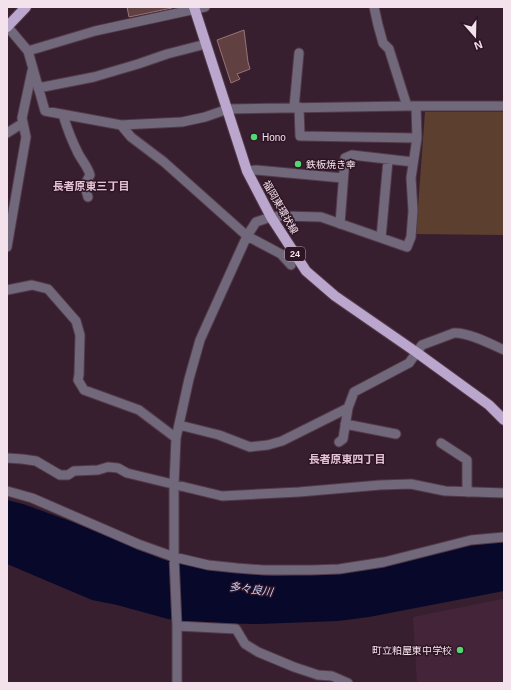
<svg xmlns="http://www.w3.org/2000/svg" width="511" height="690" font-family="Helvetica,'Noto Sans JP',sans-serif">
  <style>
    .built { fill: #442438 }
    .green { fill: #5d3f2f }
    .water { fill: #08082b }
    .building { fill: #614042; stroke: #997476 }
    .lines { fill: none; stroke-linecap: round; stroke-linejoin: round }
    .minor-casing { stroke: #523a49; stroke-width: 11 }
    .major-casing { stroke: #523a49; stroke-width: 12 }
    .minor { stroke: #72687b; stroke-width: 9 }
    .major { stroke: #bba7cd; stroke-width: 10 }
    .poi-dot { fill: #56d671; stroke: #2e1525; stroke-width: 1.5 }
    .labels { text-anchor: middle; stroke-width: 3; stroke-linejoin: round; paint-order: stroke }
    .shield { fill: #2e1525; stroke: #b8a4b0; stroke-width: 1 }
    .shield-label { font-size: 9px; font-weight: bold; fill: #f3e1eb }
    .poi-label { font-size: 10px; fill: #f3e1eb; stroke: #2e1525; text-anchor: start }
    .street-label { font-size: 10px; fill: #f3e1eb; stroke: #2e1525 }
    .neighbourhood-label { font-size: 11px; font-weight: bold; fill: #e3c2d5; stroke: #2e1525 }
    .water-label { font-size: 11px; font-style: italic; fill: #c7cffa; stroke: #2e1525 }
  </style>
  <rect width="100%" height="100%" fill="#381f2f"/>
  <!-- built -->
  <path class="built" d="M502,599h2v84h-87l-4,-66z"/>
  <!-- green -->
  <path class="green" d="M425,112h79v123l-88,-1z"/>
  <!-- water -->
  <path class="water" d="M7,500l16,4 47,17 92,38 25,6 40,7 49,4 53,-3 116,-22 45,-10 14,-1v51l-135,26 -31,4 -80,3 -58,-1 -32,-4 -51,-14 -25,-5 -85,-36z"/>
  <!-- building -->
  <path class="building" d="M127,7h45v1l-43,9z
    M244,30l4,32 2,7 -13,5 3,5 -9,4 -14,-43z"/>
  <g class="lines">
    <!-- minor casing -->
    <g class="minor-casing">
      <path id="minor" d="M374,7l4,18 5,18 6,6 18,57
        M7,26l21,25 17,60 76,14 61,-3 23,-5 23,-8 179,-3h97
        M28,51l67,-20 110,-24
        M38,88l56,-11 44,-13 29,-10 39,-10
        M299,107l1,29 117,2
        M294,108l5,-55
        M63,115c4,13 9,26 15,38 4,8 10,14 12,22 -6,10 -6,10 -2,22
        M121,125l10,12 33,25 83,74 34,18 10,11
        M7,133l16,-10
        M247,171l9,-1 87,8
        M340,224l5,-66 7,-3 61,7
        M381,238l7,-78
        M7,247l19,-110 -4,-19 10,-47
        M7,290l25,-5 16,4 28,32 4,14 -1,40 -1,5 6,10 55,20 37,28
        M345,424l51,10
        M179,425l40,10 31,12 18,-2 14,-4 66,-33 6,-16 55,-29 13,-18 32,-12c14,-1 37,11 50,17
        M339,442l4,-3 5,-31
        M441,443l26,17v32
        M7,458l15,1 14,2 24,14h8l6,-4 24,-1 10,-3 10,1 9,5 95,23 77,-4 81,-7 31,-1 34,7 59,2
        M7,491l25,7 106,46 36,13 34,8 29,3 27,2h47l28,-1 45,-7 87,-22 33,-3
        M177,626l59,3 9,15 13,8 36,15 24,8 14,1 16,7
        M177,683v-57l-3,-69v-72l2,-47 13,-59 11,-39 47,-104 9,-14 15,-5 12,-1 38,1 86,30 4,-10 2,-26 -2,-33 6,-40 -1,-32"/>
    </g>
    <!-- major casing -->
    <g class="major-casing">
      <path id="major" d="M194,7l53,164 24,46 35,54 29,25 81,56 73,53 15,15
        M7,27l19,-20"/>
    </g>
    <!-- minor -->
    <use href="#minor" class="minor"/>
    <!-- major -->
    <use href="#major" class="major"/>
  </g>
  <!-- markers -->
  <g class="poi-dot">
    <circle cx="254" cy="137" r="4"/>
    <circle cx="298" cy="164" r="4"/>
    <circle cx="460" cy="650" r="4"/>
  </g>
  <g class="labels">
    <!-- shield labels -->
    <rect class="shield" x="285" y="247" width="20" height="14" rx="3"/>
    <g class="shield-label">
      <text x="295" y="257">24</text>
    </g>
    <!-- poi labels -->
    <g class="poi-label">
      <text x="262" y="141">Hono</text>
      <text x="306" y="168">鉄板焼き幸</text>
      <text x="452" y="654" text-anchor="end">町立粕屋東中学校</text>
    </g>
    <!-- street labels -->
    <g class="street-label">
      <text transform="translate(281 207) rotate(60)" y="4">福岡東環状線</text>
    </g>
    <!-- neighbourhood labels -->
    <g class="neighbourhood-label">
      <text x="91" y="190">長者原東三丁目</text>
      <text x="347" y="463">長者原東四丁目</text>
    </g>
    <!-- water labels -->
    <g class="water-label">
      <text transform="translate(251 589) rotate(8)" y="4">多々良川</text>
    </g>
  </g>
  <!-- border -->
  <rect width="511" height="690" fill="none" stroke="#f3e1eb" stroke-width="16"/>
  <!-- north arrow -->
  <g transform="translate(475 36) rotate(160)" stroke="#2e1525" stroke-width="3" paint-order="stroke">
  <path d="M0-3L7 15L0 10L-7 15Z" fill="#f3e1eb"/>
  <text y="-6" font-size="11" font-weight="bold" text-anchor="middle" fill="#f3e1eb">N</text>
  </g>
</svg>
